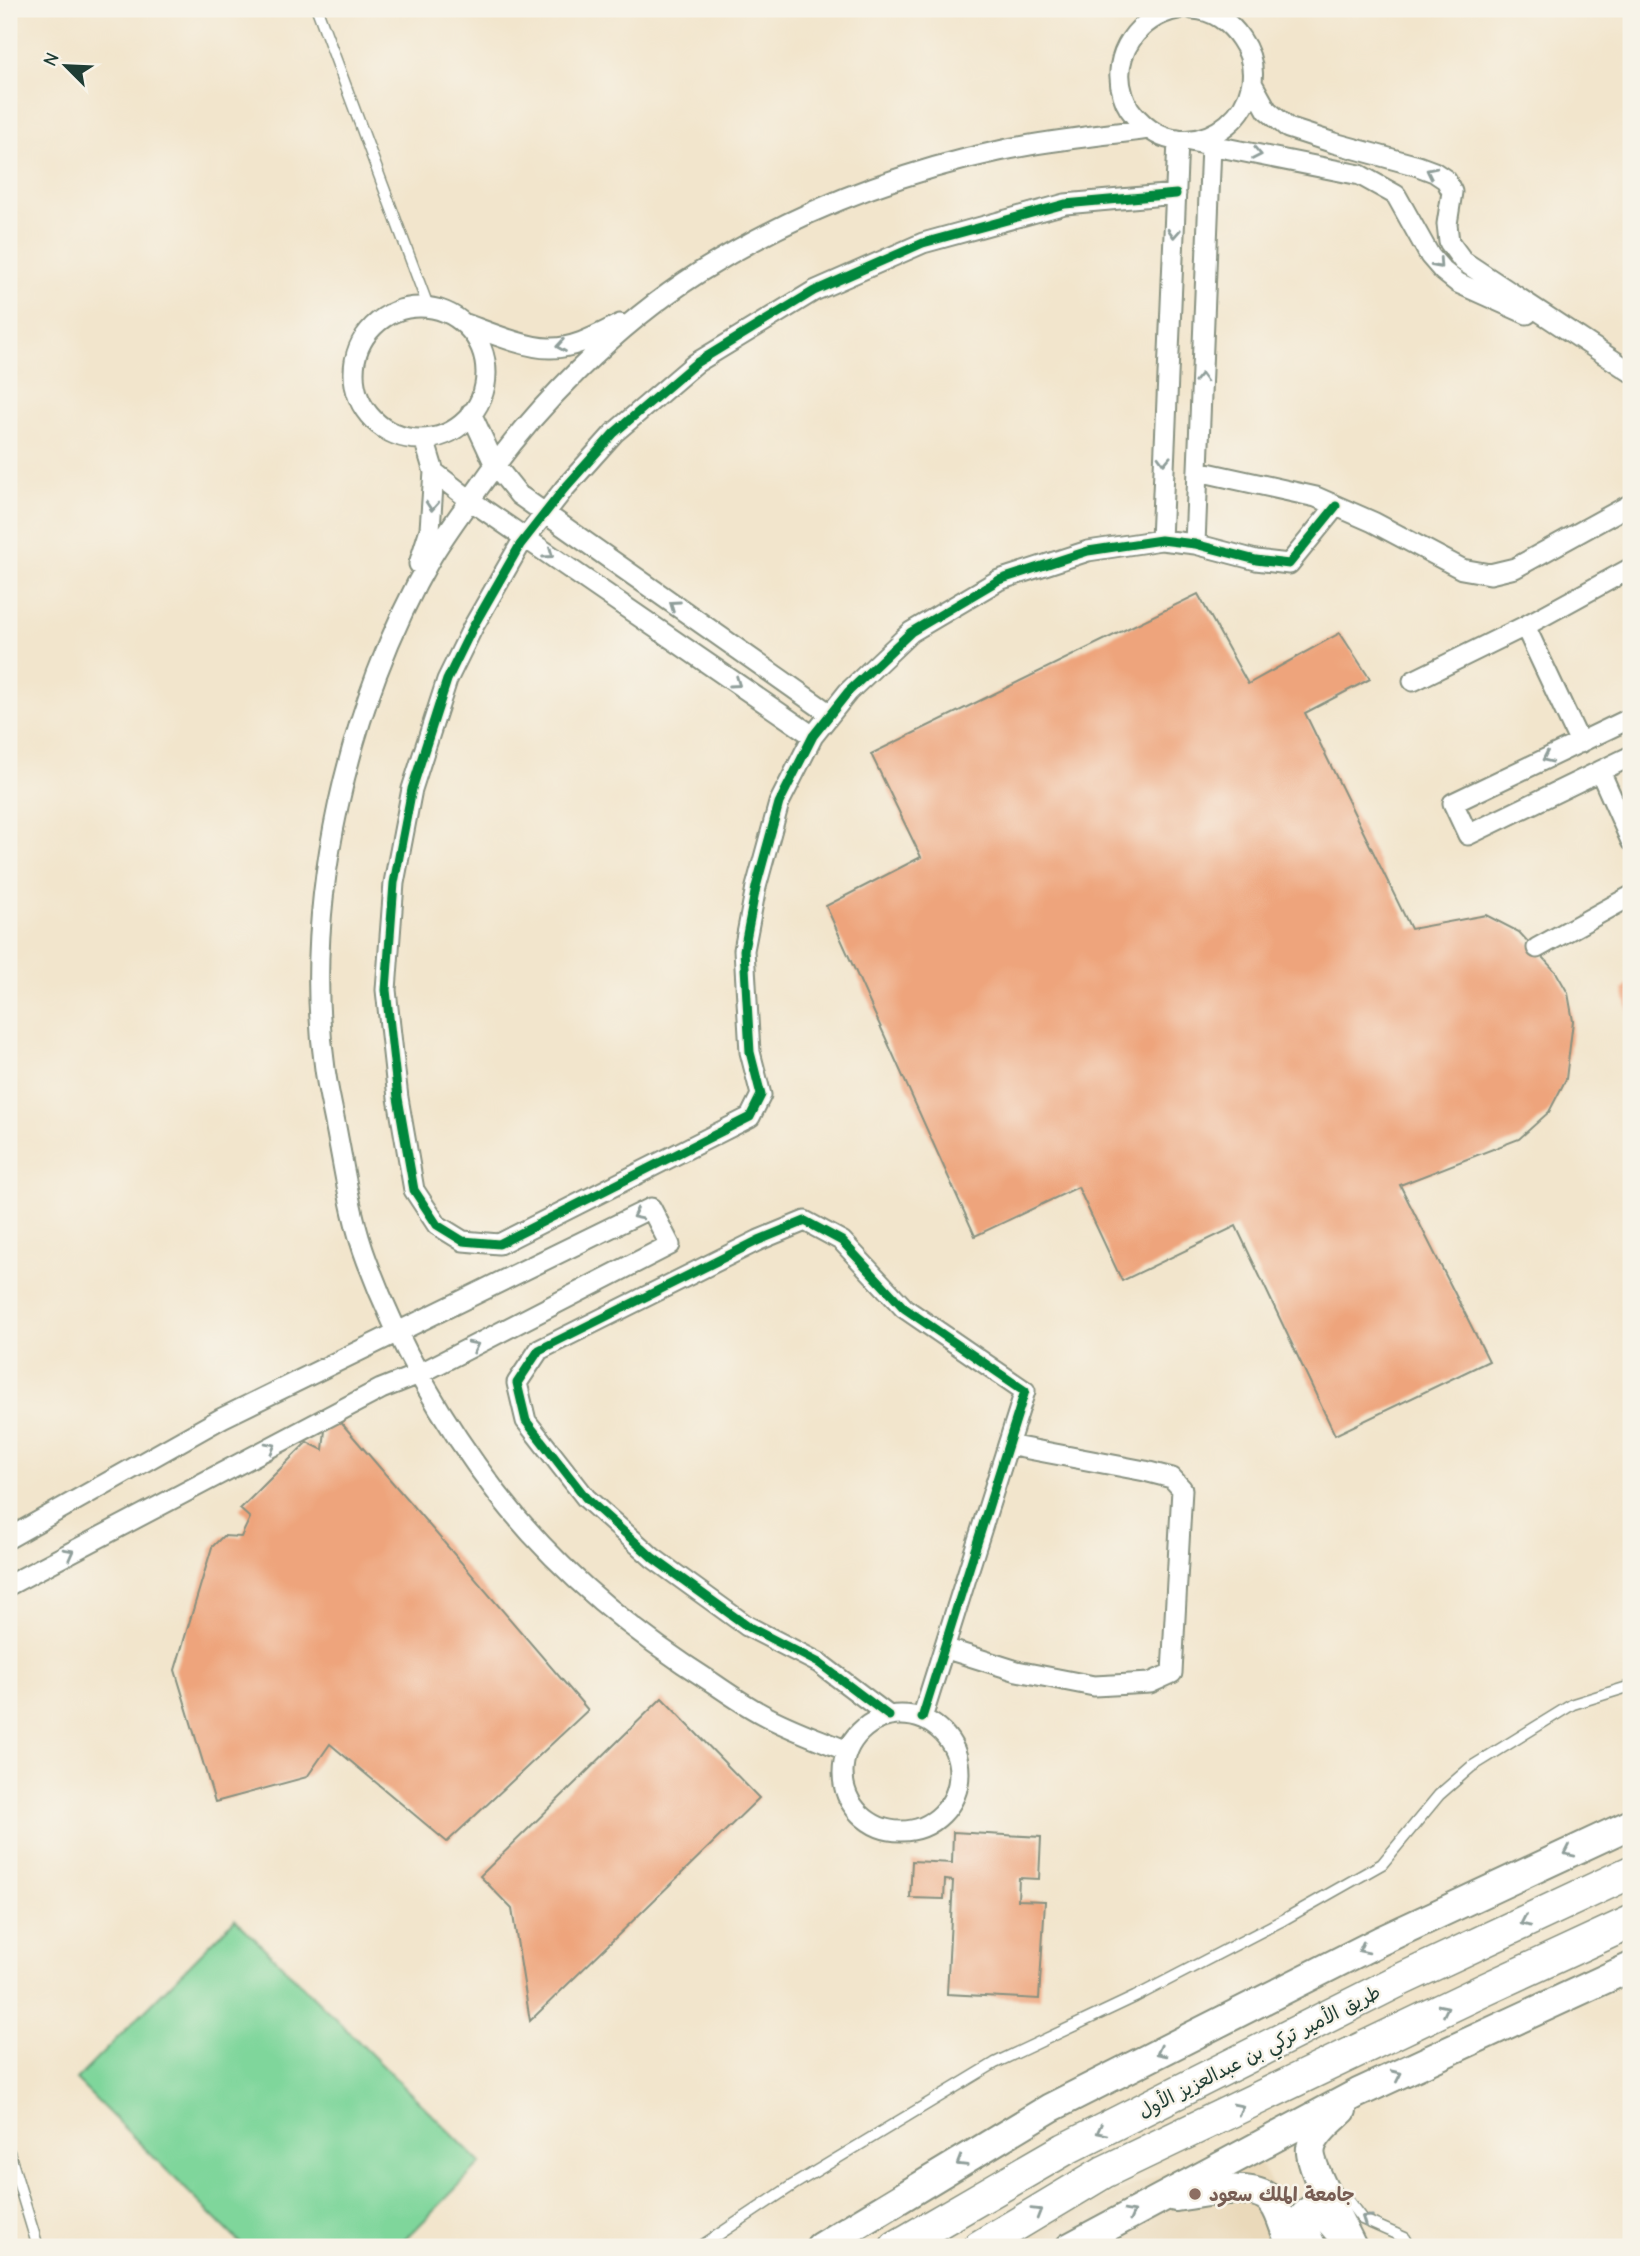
<svg xmlns="http://www.w3.org/2000/svg" width="1640" height="2256" font-family="'Comic Neue','Playpen Sans Arabic',sans-serif">
  <style>
    .built { fill: #ead9ba }
    .green { fill: #7fd69b; stroke: #4f8a68; stroke-width: 2 }
    .building { fill: #eea47c }
    .lines { fill: none; stroke-linecap: round; stroke-linejoin: round }
    .lane-casing { stroke: #889180; stroke-width: 13 }
    .street-casing { stroke: #889180; stroke-width: 23 }
    .secondary-casing { stroke: #889180; stroke-width: 32 }
    .primary-casing { stroke: #889180; stroke-width: 35 }
    .lane { stroke: #fff; stroke-width: 10 }
    .street { stroke: #fff; stroke-width: 19 }
    .secondary { stroke: #fff; stroke-width: 28 }
    .primary { stroke: #fff; stroke-width: 32 }
    .cycleway-casing { stroke: #f7f3e8; stroke-width: 13 }
    .cycleway { stroke: #00873e; stroke-width: 9 }
    .oneway { stroke: #8f9e9a }
    .education-dot { fill: #8d6e63; stroke: #f7f3e8; stroke-width: 2.5 }
    .labels { text-anchor: middle; stroke-width: 5; stroke-linejoin: round; paint-order: stroke }
    .street-label { font-size: 19px; fill: #1f3d34; stroke: #f7f3e8 }
    .education-label { font-size: 19px; font-weight: bold; fill: #785e54; stroke: #f7f3e8; text-anchor: start }
  </style>
  <rect width="100%" height="100%" fill="#f7f3e8"/>
  <filter id="ink" filterUnits="userSpaceOnUse"><feTurbulence type="fractalNoise" baseFrequency=".0143" numOctaves="2"/><feDisplacementMap in="SourceGraphic" scale="14" xChannelSelector="R" yChannelSelector="G"/><feConvolveMatrix kernelMatrix="1 2 1 2 8 2 1 2 1" color-interpolation-filters="sRGB"/></filter>
  <filter id="wash" filterUnits="userSpaceOnUse"><feTurbulence type="fractalNoise" baseFrequency=".00686" numOctaves="4" result="noise"/><feDisplacementMap in="SourceGraphic" scale="28" xChannelSelector="R" yChannelSelector="G"/><feGaussianBlur stdDeviation="1.57" result="paint"/><feColorMatrix in="noise" values="0 0 0 0 0 0 0 0 0 0 0 0 0 0 0 0 0 1.4 0 .05"/><feComposite in="paint" operator="in"/></filter>
  <g filter="url(#wash)">
    <rect width="100%" height="100%" fill="#f2e5cc"/>
    <!-- built -->
    <path class="built" d="M1246,2141l64,106h-330z"/>
    <!-- green -->
    <path class="green" d="M235,1919l246,244 -83,84h-154l-168,-167z"/>
    <g id="blocks">
      <!-- building -->
      <path class="building" d="M1198,594l50,90 92,-51 30,46 -65,34 106,216 75,-14 33,17 37,40 12,21 5,28 -7,58 -17,33 -30,27 -119,46 89,176 -154,74 -99,-209 -114,55 -44,-94 -103,49 -149,-330 95,-49 -50,-103z
        M1631,981v37h-1l-7,-28z
        M338,1419l250,291 -141,132 -117,-98 -23,33 -92,25 -40,-132 37,-123 11,-11 18,1 9,-19 -10,-9 67,-67 16,8 2,-20z
        M662,1698l97,100 -229,223 -18,-112 -32,-33z
        M953,1832l88,5 -2,42 -20,-1 -1,22 27,1 -6,98 -92,-5 6,-113 -8,-1 -1,19 -34,-1 2,-37 40,2z"/>
    </g>
  </g>
  <g filter="url(#ink)">
    <use href="#blocks" fill-opacity="0" stroke="#889180" stroke-width="2"/>
    <g class="lines">
      <!-- lane casing -->
      <g class="lane-casing">
        <path id="lane" d="M317,9l111,297
          M9,2152l29,95
          M1331,2190l15,8 16,21 43,19 5,9
          M700,2247l93,-62 202,-122 140,-66 148,-77 99,-56 57,-69 32,-28 102,-63 58,-18"/>
      </g>
      <!-- street casing -->
      <g class="street-casing">
        <path id="street" d="M1178,9c-39,8 -68,45 -55,86 3,11 10,20 18,27 55,54 143,-21 100,-83 -11,-17 -28,-29 -48,-30
          M1252,83l15,27 21,18 46,15 84,23 16,6 12,8 6,12 -5,32 2,18 14,19 168,111
          M1190,141l170,34 36,20 34,61 13,15 15,12 69,31
          M1176,194l-111,10 -142,39 -109,48 -118,72 -82,70 -50,56 -44,56 -47,82 -26,53 -35,109 -18,94 -8,107 12,108 16,92 23,35 26,16 36,3 251,-127 11,-22 -11,-43 -6,-102 12,-63 23,-84 34,-67 35,-44 63,-60 88,-52 89,-29 73,-11 34,4 61,16 33,4 47,-58
          M354 373a66 66 0 1 1 132 0a66 66 0 1 1-132 0Z
          M466,324c22,8 60,24 83,24 25,1 49,-13 71,-24
          M471,413l24,52 24,30 311,219
          M1198,471l118,26 57,25 89,47 28,5 25,-6 116,-64
          M434,472l36,28 343,236
          M1161,540l17,-400
          M1195,544l16,-399
          M419,564l11,-35 4,-57 -10,-33
          M1525,626l106,-58
          M1413,681l112,-55 55,117
          M1631,718l-178,85 15,32 163,-79
          M1600,771l31,70
          M1537,948l94,-52
          M9,1538l213,-120 429,-210 19,37 -251,129 -38,15 -372,196
          M944,1648l73,23 77,15 56,-3 22,-10 10,-184 -10,-11 -27,-7 -137,-26
          M843 1773a58 58 0 1 1 116 0a58 58 0 1 1-116 0Z
          M889,1716l-70,-53 -72,-37 -94,-68 -67,-60 -60,-77 -9,-38 22,-33 220,-110 46,-19 37,20 62,67 121,83 -103,327
          M847,1751c-28,-12 -58,-22 -85,-37 -17,-9 -33,-20 -49,-31 -81,-51 -157,-114 -216,-190 -54,-70 -99,-149 -130,-232 -15,-39 -21,-82 -29,-123 -4,-23 -10,-46 -13,-69 -24,-165 24,-369 107,-513 14,-23 30,-45 46,-67 57,-82 137,-163 222,-217 92,-58 193,-98 299,-121 49,-11 99,-15 149,-22"/>
      </g>
      <!-- secondary casing -->
      <g class="secondary-casing">
        <path id="secondary" d="M1342,2110c-10,10 -28,23 -31,38 -4,16 33,81 41,99
          M1175,2197c25,-3 82,-18 98,6 10,13 11,31 20,44
          M820,2247l230,-139 330,-167 251,-117
          M1070,2247l288,-154 273,-126
          M1312,2247l-10,-21 2,-10 9,-8 9,4 19,22"/>
      </g>
      <!-- primary casing -->
      <g class="primary-casing">
        <path id="primary" d="M896,2247l169,-98 331,-167 235,-110
          M979,2247l125,-75 380,-182 147,-68"/>
      </g>
      <!-- lane -->
      <use href="#lane" class="lane"/>
      <!-- street -->
      <use href="#street" class="street"/>
      <!-- secondary -->
      <use href="#secondary" class="secondary"/>
      <!-- primary -->
      <use href="#primary" class="primary"/>
      <!-- cycleway casing -->
      <g class="cycleway-casing">
        <path id="cycleway" d="M1176,194l-111,10 -142,39 -109,48 -118,72 -82,70 -50,56 -44,56 -47,82 -26,53 -35,109 -18,94 -8,107 12,108 16,92 23,35 26,16 36,3 251,-127 11,-22 -11,-43 -6,-102 12,-63 23,-84 34,-67 35,-44 63,-60 88,-52 89,-29 73,-11 34,4 61,16 33,4 47,-58
          M889,1716l-70,-53 -72,-37 -94,-68 -67,-60 -60,-77 -9,-38 22,-33 220,-110 46,-19 37,20 62,67 121,83 -103,327"/>
      </g>
      <!-- cycleway -->
      <use href="#cycleway" class="cycleway"/>
    </g>
    <!-- one-way arrows -->
    <defs><path id="oneway-chevron" d="M-2-3.5L2.5 0L-2 3.5" fill="none" stroke-width="1.6" stroke-linecap="round" stroke-linejoin="round" transform="scale(1.75)"/></defs>
    <g class="oneway">
      <use href="#oneway-chevron" transform="translate(1257 154) rotate(11)"/>
      <use href="#oneway-chevron" transform="translate(1431 172) rotate(-154)"/>
      <use href="#oneway-chevron" transform="translate(1174 233) rotate(93)"/>
      <use href="#oneway-chevron" transform="translate(1438 264) rotate(48)"/>
      <use href="#oneway-chevron" transform="translate(561 346) rotate(170)"/>
      <use href="#oneway-chevron" transform="translate(1201 378) rotate(-88)"/>
      <use href="#oneway-chevron" transform="translate(1164 460) rotate(92)"/>
      <use href="#oneway-chevron" transform="translate(432 506) rotate(94)"/>
      <use href="#oneway-chevron" transform="translate(549 554) rotate(35)"/>
      <use href="#oneway-chevron" transform="translate(674 605) rotate(-145)"/>
      <use href="#oneway-chevron" transform="translate(736 683) rotate(35)"/>
      <use href="#oneway-chevron" transform="translate(1547 758) rotate(155)"/>
      <use href="#oneway-chevron" transform="translate(637 1215) rotate(154)"/>
      <use href="#oneway-chevron" transform="translate(474 1346) rotate(-27)"/>
      <use href="#oneway-chevron" transform="translate(271 1447) rotate(-28)"/>
      <use href="#oneway-chevron" transform="translate(69 1553) rotate(-28)"/>
      <use href="#oneway-chevron" transform="translate(1569 1852) rotate(155)"/>
      <use href="#oneway-chevron" transform="translate(1525 1922) rotate(155)"/>
      <use href="#oneway-chevron" transform="translate(1363 1949) rotate(153)"/>
      <use href="#oneway-chevron" transform="translate(1444 2009) rotate(-26)"/>
      <use href="#oneway-chevron" transform="translate(1161 2052) rotate(153)"/>
      <use href="#oneway-chevron" transform="translate(1397 2075) rotate(-25)"/>
      <use href="#oneway-chevron" transform="translate(1239 2108) rotate(-26)"/>
      <use href="#oneway-chevron" transform="translate(1101 2131) rotate(153)"/>
      <use href="#oneway-chevron" transform="translate(961 2162) rotate(149)"/>
      <use href="#oneway-chevron" transform="translate(1037 2212) rotate(-31)"/>
      <use href="#oneway-chevron" transform="translate(1130 2214) rotate(-28)"/>
      <use href="#oneway-chevron" transform="translate(1366 2219) rotate(-145)"/>
    </g>
  </g>
  <!-- markers -->
  <circle class="education-dot" cx="1195" cy="2194" r="7"/>
  <g class="labels">
    <!-- street labels -->
    <g class="street-label">
      <text transform="translate(1259 2051) rotate(-27)" y="7">طريق الأمير تركي بن عبدالعزيز الأول</text>
    </g>
    <!-- education labels -->
    <g class="education-label">
      <text x="1209" y="2201">جامعة الملك سعود</text>
    </g>
  </g>
  <!-- margin -->
  <rect width="1640" height="2256" fill="none" stroke="#f7f3e8" stroke-width="35"/>
  <!-- north arrow -->
  <g transform="translate(66 66) rotate(294)" stroke="#f7f3e8" stroke-width="5" paint-order="stroke">
  <path d="M0-5L12 26L0 18L-12 26Z" fill="#1f3d34"/>
  <text y="-10" font-size="19" font-weight="bold" text-anchor="middle" fill="#1f3d34">N</text>
  </g>
</svg>
